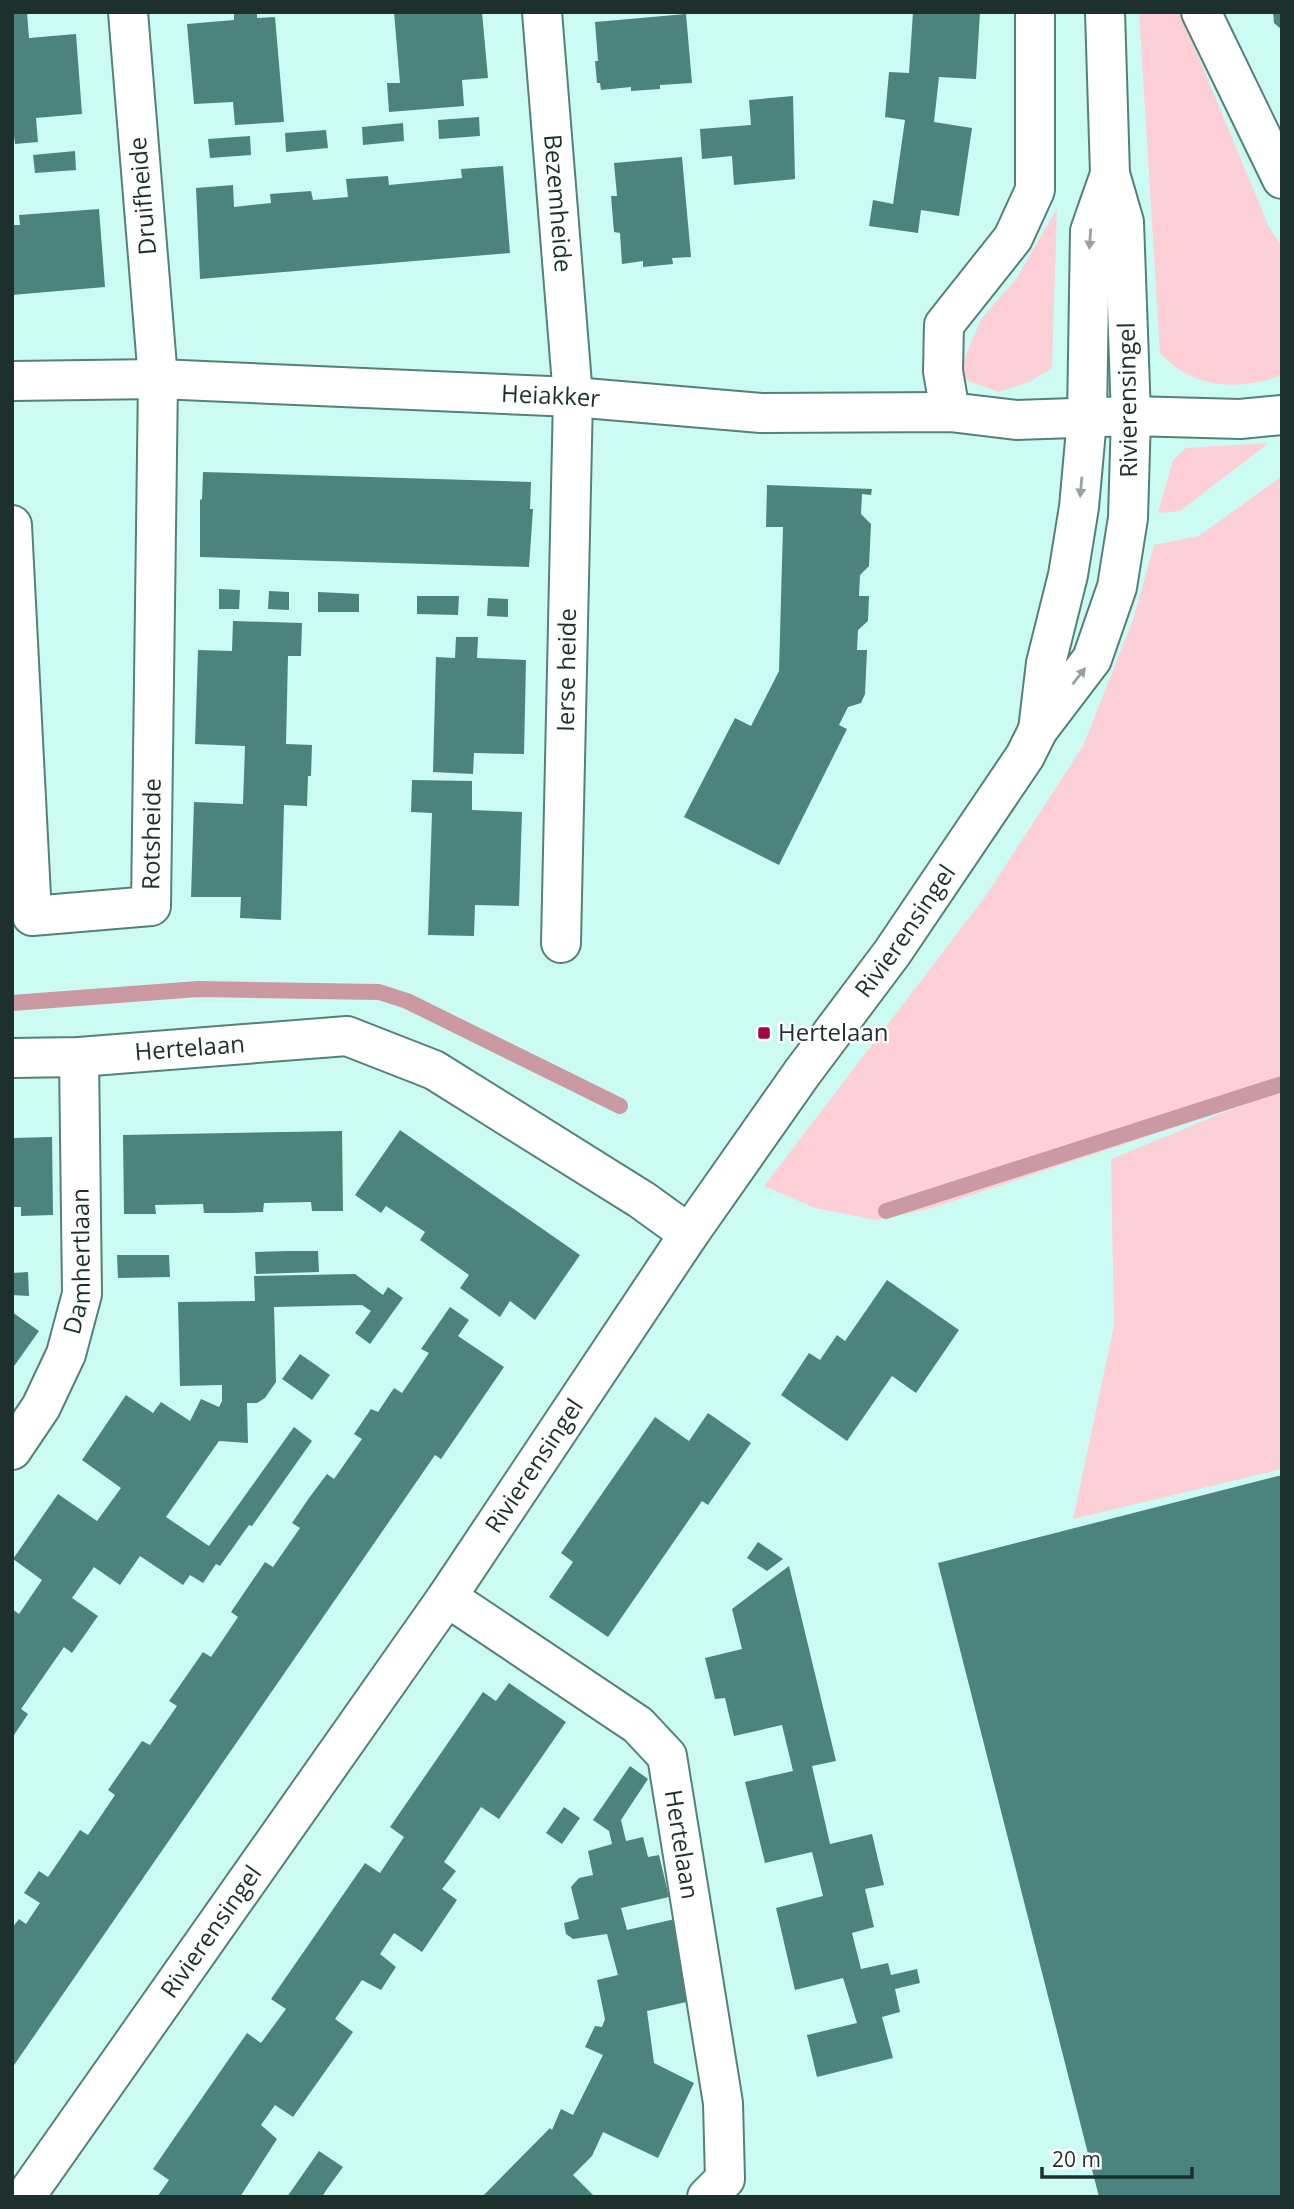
<svg xmlns="http://www.w3.org/2000/svg" width="1294" height="2209" font-family="'Open Sans',sans-serif">
  <style>
    .green { fill: #fdd0d7 }
    .lines { fill: none; stroke-linecap: round; stroke-linejoin: round }
    .stream { stroke: #ca99a1; stroke-width: 16 }
    .building { fill: #4c837c }
    .street-casing { stroke: #55807b; stroke-width: 42 }
    .secondary-casing { stroke: #55807b; stroke-width: 42 }
    .street { stroke: #fff; stroke-width: 38 }
    .secondary { stroke: #fff; stroke-width: 38 }
    .oneway { fill: #9aa2a1 }
    .poi-dot { fill: #a20843; stroke: #fff; stroke-width: 2.5 }
    .labels { text-anchor: middle; stroke-width: 5; stroke-linejoin: round; paint-order: stroke }
    .street-label { font-size: 24px; fill: #1e302e; stroke: #fff }
    .poi-label { font-size: 24px; fill: #1e302e; stroke: #fff; text-anchor: start }
  </style>
  <rect width="100%" height="100%" fill="#ccfbf4"/>
  <!-- green -->
  <path class="green" d="M1139,12h41l89,215 13,20v128c-43,17 -91,13 -122,-22z
    M1057,208l-5,160 -23,14 -31,10 -32,-12 -5,-13 20,-48 35,-40z
    M1269,443l-89,68 -22,2 15,-53 13,-12z
    M1282,476v993l-209,50 41,-193 -3,-167 131,-54 -310,103 -56,12 -61,-12 -51,-22 221,-289 98,-151 50,-126 21,-75 45,-9z"/>
  <g class="lines">
    <!-- stream -->
    <path class="stream" d="M12,1003l186,-14 181,3 28,9 213,105
      M886,1211l396,-127"/>
  </g>
  <!-- building -->
  <path class="building" d="M12,12h15l2,26 47,-4 6,80 -46,4 2,24 -23,2 -3,-24z
    M234,12h23v6l18,-1 9,105 -49,3 -2,-23 -39,2 -7,-80 47,-4z
    M394,12h88l6,66 -26,2 2,26 -75,6 -2,-29h13z
    M913,12h67l-4,67 -37,-2 -5,45 38,6 -13,88 -38,-6 -3,23 -49,-7 4,-26 20,4 12,-84 -20,-3 4,-45 20,1z
    M1273,12h9v18l-8,-7z
    M686,14l6,69 -32,2v4l-29,2v-4l-30,3 -1,-7h-3l-2,-22h3l-3,-39z
    M793,96l2,83 -61,6 -2,-29 -30,3 -2,-30 51,-4 -2,-25z
    M479,117l1,19 -41,3 -1,-19z
    M403,123l1,18 -41,4 -1,-18z
    M326,130l2,18 -42,4 -1,-19z
    M250,136l1,19 -41,3 -2,-19z
    M75,151l1,19 -41,3 -2,-18z
    M682,157l9,100 -19,1 1,6 -30,3v-6l-21,3 -2,-31 -6,-1 -3,-36h6l-3,-33z
    M503,166l7,87 -310,26 -4,-91 37,-3 1,22 37,-4 -1,-9 41,-3 2,9 35,-3 -2,-18 42,-3 1,9 73,-7 -1,-9z
    M99,209l6,78 -93,8v-70h8l-1,-10z
    M203,472l328,10 -1,27h3l-4,58 -329,-10v-57l2,-1z
    M767,485l105,4 -1,6 -9,-1 -1,20 10,10 -2,42 -9,9 -1,21h10l-1,25 -10,9 -1,20h10l-2,44 -4,9 -13,4 -9,18 8,4 -68,136 -95,-48 51,-99 16,8 28,-55 4,-144h-17z
    M219,589l21,1 -1,19h-20z
    M269,591l20,1v18l-21,-1z
    M318,592l41,2v18h-41z
    M417,596h42l-1,19 -41,-1z
    M488,598l20,1v18l-21,-1z
    M233,621l69,2 -1,33h-13l-2,88 26,1 -1,31h-3l-1,30 -23,-1 -3,115 -41,-2 1,-21h-50l3,-95 49,2 2,-58 -50,-2 3,-94 34,1z
    M456,637h22l-1,21 49,2 -2,94 -50,-1 -1,21 -40,-2 3,-115 19,1z
    M412,780l60,1v29l50,2 -3,94 -44,-1 -1,31 -46,-1 4,-122 -21,-1z
    M400,1130l180,125 -45,65 -25,-19 -10,16 -40,-29 9,-13 -49,-35 5,-8 -39,-26 -5,7 -26,-18z
    M342,1131l1,80h-31l-1,-9 -47,1 -1,9 -29,1h-30l-1,-9 -48,1 1,9h-32l-1,-79z
    M52,1137l1,78 -32,1v-9h-9v-69z
    M288,1251h30l1,21 -63,2 -1,-22z
    M117,1255h52l1,22 -52,1z
    M28,1272l1,24 -17,-1v-22z
    M355,1274l28,21 5,-8 15,11 -33,46 -15,-11 16,-22 -9,-6 -88,2 2,75 -11,16 -8,5h-10l1,40 -29,-2 -53,76 43,29 85,-119 18,14 -60,85 -3,-1 -29,41 -4,-2 -13,19 -13,-8 -7,10 -43,-29 -20,29 -26,-18 -22,31 26,18 -26,37 -8,-6 -43,62 7,5 -16,24v-129l7,5 23,-34 -29,-21 45,-65 39,27 24,-33 -39,-28 44,-65 27,18 8,-11 29,19 11,-22 18,8 3,-6v-16l-42,1 -2,-84 77,-1 -1,-25z
    M887,1280l72,50 -43,63 -24,-17 -45,65 -66,-46 28,-42 11,7 17,-25 8,6z
    M450,1307l19,13 -11,16 46,31 -63,92 -6,-4 -423,613v-140l7,-9 7,5 14,-21 -16,-10 15,-22 9,6 32,-47 8,5 27,-40 -7,-5 34,-49 8,4 27,-39 -8,-5 34,-49 8,5 27,-40 -7,-5 34,-50 8,5 27,-39 -8,-5 17,-25 18,-24 7,5 28,-40 -8,-5 17,-25 7,3 16,-24 8,5 27,-40 -8,-4z
    M12,1312l27,19 -27,38z
    M300,1354l30,21 -18,25 -30,-21z
    M708,1413l43,30 -43,62 -6,-4 -94,136 -59,-40 24,-35 -12,-9 94,-136 34,24z
    M1282,1475v722h-183l-161,-634z
    M758,1542l25,17 -16,12 -20,-13z
    M789,1566l47,195 -24,5 18,78 42,-10 12,51 -19,4 9,38 -22,6 9,36 27,-6 3,12 26,-6 3,14 -25,6 5,23 -18,5 11,41 -76,19 -10,-42 50,-12 -14,-45 -48,12 -19,-82 47,-12 -11,-44 -47,11 -20,-81 48,-11 -11,-46 -48,11 -9,-38 -10,1 -10,-41 37,-9 -10,-40z
    M509,1683l57,39 -67,97 -18,-12 -37,55 12,9 -14,18 15,11 -35,52 -28,-19 -14,21 16,13 -15,23 -19,-10 -27,39 18,13 -60,85 -18,-12 -14,20 16,14 -37,58h-83l12,-17 -16,-11 24,-35 70,-101 14,10 25,-34 -15,-10 94,-136 15,10 24,-36 -14,-10 93,-135 13,9z
    M630,1766l18,13 -27,41 5,21 17,-4 5,20 11,-2 10,42 -48,11 6,22 48,-11 20,81 -48,11 7,52 40,20 -36,75 -55,-26 -11,24 -19,19 22,22h-113l68,-69 2,2 9,-21 12,6 30,-60 -18,-8 10,-21 7,1 3,-8 -8,-39 21,-5 -11,-41 -34,5 -7,-5 -2,-11 15,-4 -8,-32 8,-9 14,-3 -5,-24 24,-7 -3,-13 -16,-11z
    M564,1807l16,11 -18,26 -16,-11z
    M319,2151l24,16 -16,22 -5,8h-35z"/>
  <g class="lines">
    <!-- street casing -->
    <g class="street-casing">
      <g id="street">
        <path id="s1" d="M542,12l31,385 -12,546"/>
        <path d="M1201,12l81,167"/>
        <path id="s2" d="M12,381l146,-2 415,18 188,16 189,-1 66,8 115,-4 109,3 42,-4"/>
        <path d="M950,412l-7,-41 1,-46 69,-87 22,-48v-178"/>
        <path id="s3" d="M12,525l20,391 119,-10 7,-527 -30,-367"/>
        <path id="s4" d="M12,1058l67,-1 268,-21 87,34 208,130 47,34"/>
        <path id="s5" d="M12,1450l29,-43 25,-53 16,-60 -3,-237"/>
        <path id="s6" d="M447,1597l191,128 29,31 56,347 2,76 -18,18"/>
      </g>
    </g>
    <!-- secondary casing -->
    <g class="secondary-casing">
      <g id="secondary">
        <path d="M1038,730l8,-67 22,-88 11,-68 8,-88 3,-188 20,-57"/>
        <path id="s7" d="M25,2197l422,-600 242,-363 113,-161 90,-120 133,-197 13,-26 54,-71 25,-72 11,-69 3,-102 -7,-194 -14,-48 -5,-162"/>
      </g>
    </g>
    <!-- street -->
    <use href="#street" class="street"/>
    <!-- secondary -->
    <use href="#secondary" class="secondary"/>
  </g>
  <!-- one-way arrows -->
  <defs><path id="oneway-solid" d="M-6-.8H1V-3.2L6.5 0L1 3.2V.8H-6Z" transform="scale(1.75)"/></defs>
  <g class="oneway">
    <use href="#oneway-solid" transform="translate(1090 239) rotate(94)"/>
    <use href="#oneway-solid" transform="translate(1081 487) rotate(95)"/>
    <use href="#oneway-solid" transform="translate(1079 676) rotate(-52)"/>
  </g>
  <!-- markers -->
  <rect class="poi-dot" x="757" y="1026" width="14" height="14" rx="3.5"/>
  <g class="labels">
    <!-- street labels -->
    <g class="street-label">
      <text transform="translate(143 196) rotate(-95)" y="8">Druifheide</text>
      <text dy="8" stroke="none"><textPath href="#s1" startOffset="192">Bezemheide</textPath></text>
      <text dy="8" stroke="none"><textPath href="#s2" startOffset="539">Heiakker</textPath></text>
      <text transform="translate(1128 400) rotate(-91)" y="8">Rivierensingel</text>
      <text transform="translate(567 670) rotate(-89)" y="8">Ierse heide</text>
      <text dy="8" stroke="none"><textPath href="#s3" startOffset="583">Rotsheide</textPath></text>
      <text dy="8" stroke="none"><textPath href="#s7" startOffset="1542">Rivierensingel</textPath></text>
      <text dy="8" stroke="none"><textPath href="#s4" startOffset="178">Hertelaan</textPath></text>
      <text dy="8" stroke="none"><textPath href="#s5" startOffset="205">Damhertlaan</textPath></text>
      <text dy="8" stroke="none"><textPath href="#s7" startOffset="891">Rivierensingel</textPath></text>
      <text dy="8" stroke="none"><textPath href="#s6" startOffset="362">Hertelaan</textPath></text>
      <text dy="8" stroke="none"><textPath href="#s7" startOffset="324">Rivierensingel</textPath></text>
    </g>
    <!-- poi labels -->
    <g class="poi-label">
      <text x="778" y="1041">Hertelaan</text>
    </g>
  </g>
  <!-- border -->
  <rect width="1294" height="2209" fill="none" stroke="#1e302e" stroke-width="28"/>
  <!-- scale -->
  <path d="M1042 2167v10h150v-10" fill="none" stroke="#1e302e" stroke-width="3.5"/>
  <text x="1052" y="2167" font-size="21" fill="#1e302e" stroke="#ffffff" stroke-width="5" paint-order="stroke">20 m</text>
</svg>
